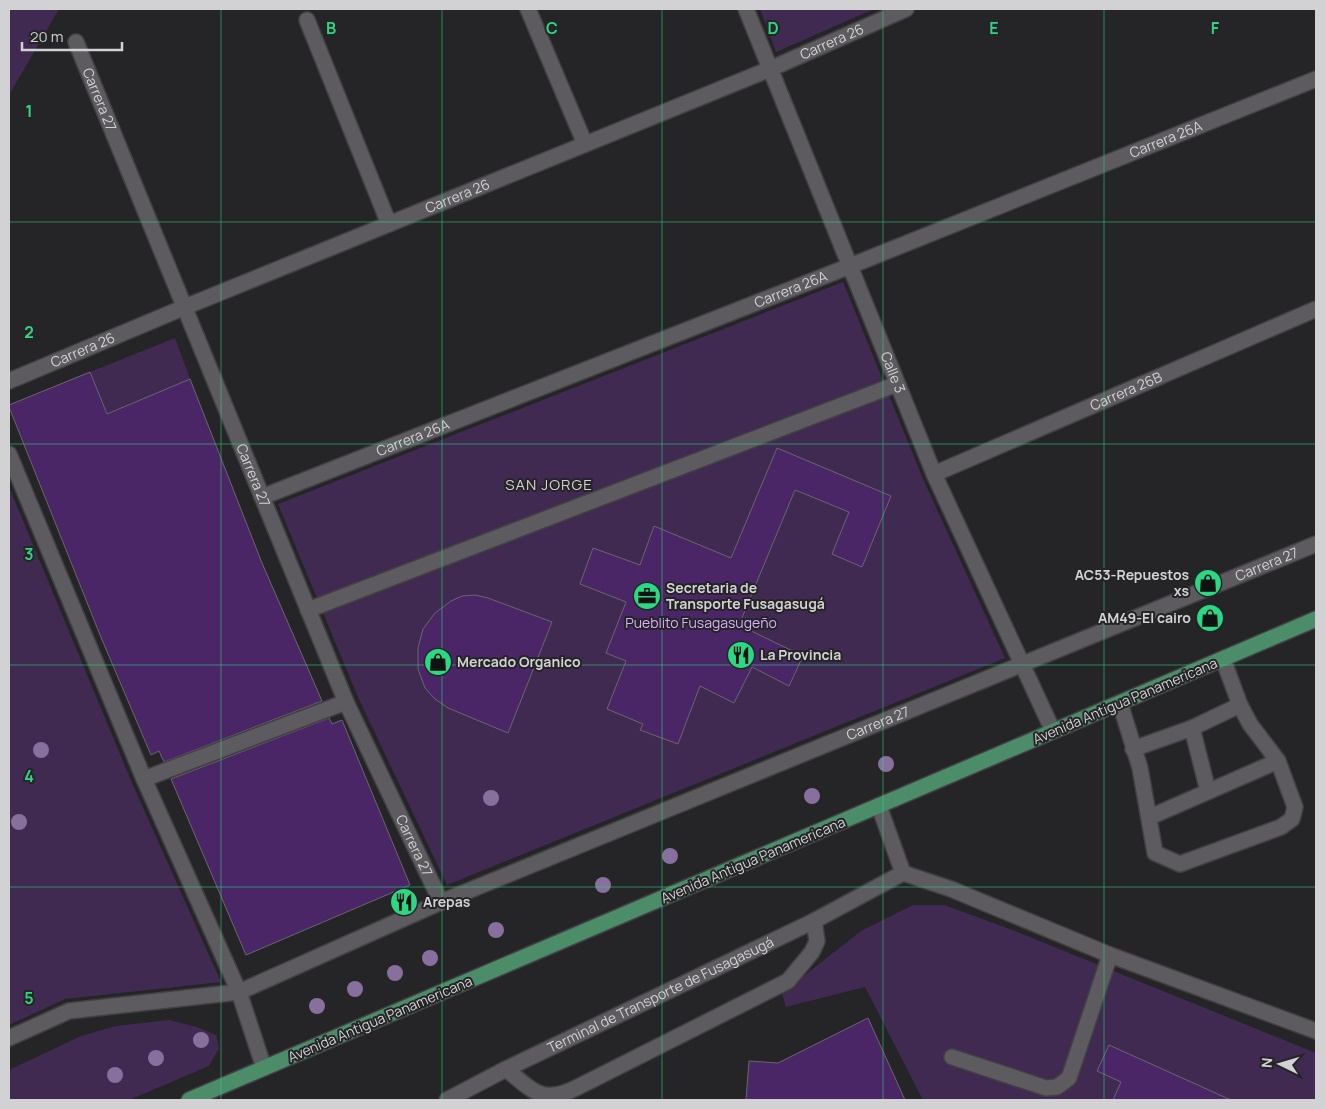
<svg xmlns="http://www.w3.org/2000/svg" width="1325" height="1109" font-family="Manrope,sans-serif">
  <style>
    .green { fill: #402a52 }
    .building { fill: #4b2667; stroke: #68676a }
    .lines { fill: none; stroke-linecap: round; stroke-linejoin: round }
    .minor-casing { stroke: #414043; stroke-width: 18 }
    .major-casing { stroke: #414043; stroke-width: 18 }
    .minor { stroke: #5d5b5f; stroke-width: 15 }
    .major { stroke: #4b8c69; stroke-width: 15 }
    .tree { fill: #87709d }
    .grid { fill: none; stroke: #2bd884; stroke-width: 1; stroke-opacity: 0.55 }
    .labels { text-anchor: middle; stroke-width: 4; stroke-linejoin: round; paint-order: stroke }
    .street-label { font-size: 14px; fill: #d2d1d3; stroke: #252427 }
    .poi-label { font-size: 14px; font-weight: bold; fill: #d2d1d3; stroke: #252427; text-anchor: start }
    .park-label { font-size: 14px; fill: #d8affd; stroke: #252427 }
    .neighbourhood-label { font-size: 15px; letter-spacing: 1px; fill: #d2d1d3; stroke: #252427 }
    .grid-label { font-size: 16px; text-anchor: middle; font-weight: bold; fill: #2bd884; stroke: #252427; stroke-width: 4; stroke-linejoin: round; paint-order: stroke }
  </style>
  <rect width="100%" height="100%" fill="#252427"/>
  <!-- green -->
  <path class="green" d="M9,9h50l-50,86z
    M760,9h114l-98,43z
    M843,282l80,197 82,179 -558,227 -89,-188 -80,-193z
    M175,338l15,41 -83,35 -17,-42z
    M9,487l123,296 89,199 -156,17 -56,26z
    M913,905h31l71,26 301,122v47h-393l-58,-113 -79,20 -4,-14 79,-62z
    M169,1020l28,7 19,8 3,13 -10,18 -80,34h-120v-30l72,-34 35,-10z"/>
  <!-- building -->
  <path class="building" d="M90,372l17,42 83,-35 72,184 60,138 -158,61 -5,-11 -8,4 -51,-120 -91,-228v-2z
    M777,448l114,48 -29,71 -30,-13 17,-42 -54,-22 -56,135 64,31 -14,30 -37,-19 -18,36 -34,-17 -22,58 -38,-14 3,-6 -36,-15 19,-48 -20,-8 20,-51 -46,-18 13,-36 47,17 14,-39 77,32z
    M475,595l13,3 64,24 -44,111 -60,-25 -13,-9 -10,-11 -7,-19v-21l5,-19 12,-16 16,-12 11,-5z
    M329,718l3,6 10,-4 68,165 -164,70 -75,-176z
    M868,1018l37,82h-159l3,-39 29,2z
    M1109,1045l122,55h-118l8,-18 -24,-11z"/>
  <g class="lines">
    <!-- minor casing -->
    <g class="minor-casing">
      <g id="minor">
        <path d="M528,9l57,135"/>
        <path id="s1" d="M746,9l188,465 119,257"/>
        <path d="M307,20l82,204"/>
        <path id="s2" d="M76,42l270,660 95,200"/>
        <path id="s3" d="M9,381l176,-74 585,-238 136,-60"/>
        <path d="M9,454l135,325 95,213 25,76"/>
        <path id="s4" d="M934,474l382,-165"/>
        <path id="s5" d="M262,497l588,-231 466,-187"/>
        <path d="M308,610l589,-226"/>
        <path d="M1120,703l20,65 15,85 25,11 101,-37 11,-8 3,-12 -17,-46 -28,-37 -10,-19 -17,-46"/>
        <path d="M1192,728l16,63"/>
        <path d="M1133,749l59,-21 48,-23"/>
        <path d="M144,779l202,-77"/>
        <path d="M879,806l24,67"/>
        <path d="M1150,817l128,-56"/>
        <path id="s6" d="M9,1038l60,-27 170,-19 202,-90 875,-358"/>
        <path d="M952,1057l94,31 11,-1 12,-9 41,-123"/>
        <path d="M506,1069c28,23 37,36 72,18l210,-106 24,-29 5,-11 -3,-20"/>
        <path id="s7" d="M447,1100l59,-31 308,-148 89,-48 48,16 159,66 206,76"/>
      </g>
    </g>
    <!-- major casing -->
    <g class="major-casing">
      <path id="major" d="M189,1100l1127,-481"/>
    </g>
    <!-- minor -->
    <use href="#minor" class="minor"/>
    <!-- major -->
    <use href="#major" class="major"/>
  </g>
  <!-- trees -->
  <g class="tree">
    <circle cx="41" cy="750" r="8"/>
    <circle cx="886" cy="764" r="8"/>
    <circle cx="812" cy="796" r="8"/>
    <circle cx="491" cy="798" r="8"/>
    <circle cx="19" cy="822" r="8"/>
    <circle cx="670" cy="856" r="8"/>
    <circle cx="603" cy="885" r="8"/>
    <circle cx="496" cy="930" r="8"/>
    <circle cx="430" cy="958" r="8"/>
    <circle cx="395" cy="973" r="8"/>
    <circle cx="355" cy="989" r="8"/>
    <circle cx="317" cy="1006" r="8"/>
    <circle cx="201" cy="1040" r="8"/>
    <circle cx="156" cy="1058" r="8"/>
    <circle cx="115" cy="1075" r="8"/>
  </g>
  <!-- grid -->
  <path class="grid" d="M221,9v1091M442,9v1091M662,9v1091M883,9v1091M1104,9v1091M9,222h1307M9,444h1307M9,665h1307M9,887h1307"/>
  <!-- icons -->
  <defs>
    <g id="shop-disc" transform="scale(1.4375)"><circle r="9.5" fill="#2bd884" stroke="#252427"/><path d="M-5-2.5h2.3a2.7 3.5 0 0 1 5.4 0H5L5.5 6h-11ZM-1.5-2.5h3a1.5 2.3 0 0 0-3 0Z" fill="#111"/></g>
    <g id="office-disc" transform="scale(1.4375)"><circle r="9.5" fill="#2bd884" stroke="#252427"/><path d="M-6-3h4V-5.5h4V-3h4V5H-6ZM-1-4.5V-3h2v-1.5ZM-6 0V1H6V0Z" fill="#111"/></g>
    <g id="restaurant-disc" transform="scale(1.4375)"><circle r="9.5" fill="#2bd884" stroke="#252427"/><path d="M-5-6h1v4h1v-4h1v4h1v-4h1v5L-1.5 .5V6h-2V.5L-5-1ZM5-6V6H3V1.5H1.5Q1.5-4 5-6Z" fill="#111"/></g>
  </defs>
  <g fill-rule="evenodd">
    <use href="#shop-disc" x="1208" y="583"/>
    <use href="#office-disc" x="647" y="596"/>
    <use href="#shop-disc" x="1210" y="618"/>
    <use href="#restaurant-disc" x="741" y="655"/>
    <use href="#shop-disc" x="438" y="662"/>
    <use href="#restaurant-disc" x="404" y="902"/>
  </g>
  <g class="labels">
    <!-- street labels -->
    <g class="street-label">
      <text dy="5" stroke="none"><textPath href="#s3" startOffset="890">Carrera 26</textPath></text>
      <text dy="5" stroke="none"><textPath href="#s2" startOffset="62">Carrera 27</textPath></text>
      <text dy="5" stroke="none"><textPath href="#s5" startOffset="972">Carrera 26A</textPath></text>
      <text dy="5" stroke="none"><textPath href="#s3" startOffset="485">Carrera 26</textPath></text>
      <text dy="5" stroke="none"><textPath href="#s5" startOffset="568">Carrera 26A</textPath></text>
      <text dy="5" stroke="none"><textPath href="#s3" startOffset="80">Carrera 26</textPath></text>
      <text dy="5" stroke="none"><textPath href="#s1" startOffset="392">Calle 3</textPath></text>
      <text dy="5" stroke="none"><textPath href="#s4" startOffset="209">Carrera 26B</textPath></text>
      <text dy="5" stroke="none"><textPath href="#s5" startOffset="162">Carrera 26A</textPath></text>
      <text dy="5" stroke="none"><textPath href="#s2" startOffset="468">Carrera 27</textPath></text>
      <text dy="5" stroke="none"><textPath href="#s6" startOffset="1350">Carrera 27</textPath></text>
      <text transform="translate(1125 701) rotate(-23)" y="5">Avenida Antigua Panamericana</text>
      <text dy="5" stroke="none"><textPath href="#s6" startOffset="930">Carrera 27</textPath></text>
      <text dy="5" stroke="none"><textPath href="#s2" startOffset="872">Carrera 27</textPath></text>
      <text transform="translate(753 860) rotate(-23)" y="5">Avenida Antigua Panamericana</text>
      <text dy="5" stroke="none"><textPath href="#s7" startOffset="238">Terminal de Transporte de Fusagasugá</textPath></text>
      <text transform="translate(380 1019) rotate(-23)" y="5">Avenida Antigua Panamericana</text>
    </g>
    <!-- poi labels -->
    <g class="poi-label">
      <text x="1189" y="580" text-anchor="end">AC53-Repuestos<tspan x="1189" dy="16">xs</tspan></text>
      <text x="666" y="593">Secretaria de<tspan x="666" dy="16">Transporte Fusagasugá</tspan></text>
      <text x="1191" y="623" text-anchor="end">AM49-El cairo</text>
      <text x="760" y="660">La Provincia</text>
      <text x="457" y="667">Mercado Organico</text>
      <text x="423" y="907">Arepas</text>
    </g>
    <!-- park labels -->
    <g class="park-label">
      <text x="701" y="628">Pueblito Fusagasugeño</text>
    </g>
    <!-- neighbourhood labels -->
    <g class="neighbourhood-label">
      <text x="549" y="490">SAN JORGE</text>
    </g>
  </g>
  <g class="grid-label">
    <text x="331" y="34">B</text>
    <text x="552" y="34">C</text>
    <text x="773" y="34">D</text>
    <text x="994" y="34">E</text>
    <text x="1215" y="34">F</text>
    <text x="29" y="117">1</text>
    <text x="29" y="338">2</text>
    <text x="29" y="560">3</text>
    <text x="29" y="782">4</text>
    <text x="29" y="1004">5</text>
  </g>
  <!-- border -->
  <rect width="1325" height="1109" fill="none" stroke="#d2d1d3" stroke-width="20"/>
  <!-- north arrow -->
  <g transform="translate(1280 1064) rotate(275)" stroke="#252427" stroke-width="4" paint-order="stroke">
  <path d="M0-4L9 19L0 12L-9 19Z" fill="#d2d1d3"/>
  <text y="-8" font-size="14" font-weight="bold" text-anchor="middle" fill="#d2d1d3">N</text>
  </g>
  <!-- scale -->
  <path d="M22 42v8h100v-8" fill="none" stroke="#d2d1d3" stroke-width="2.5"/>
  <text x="30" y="42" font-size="15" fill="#d2d1d3" stroke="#252427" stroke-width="4" paint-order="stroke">20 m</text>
</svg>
